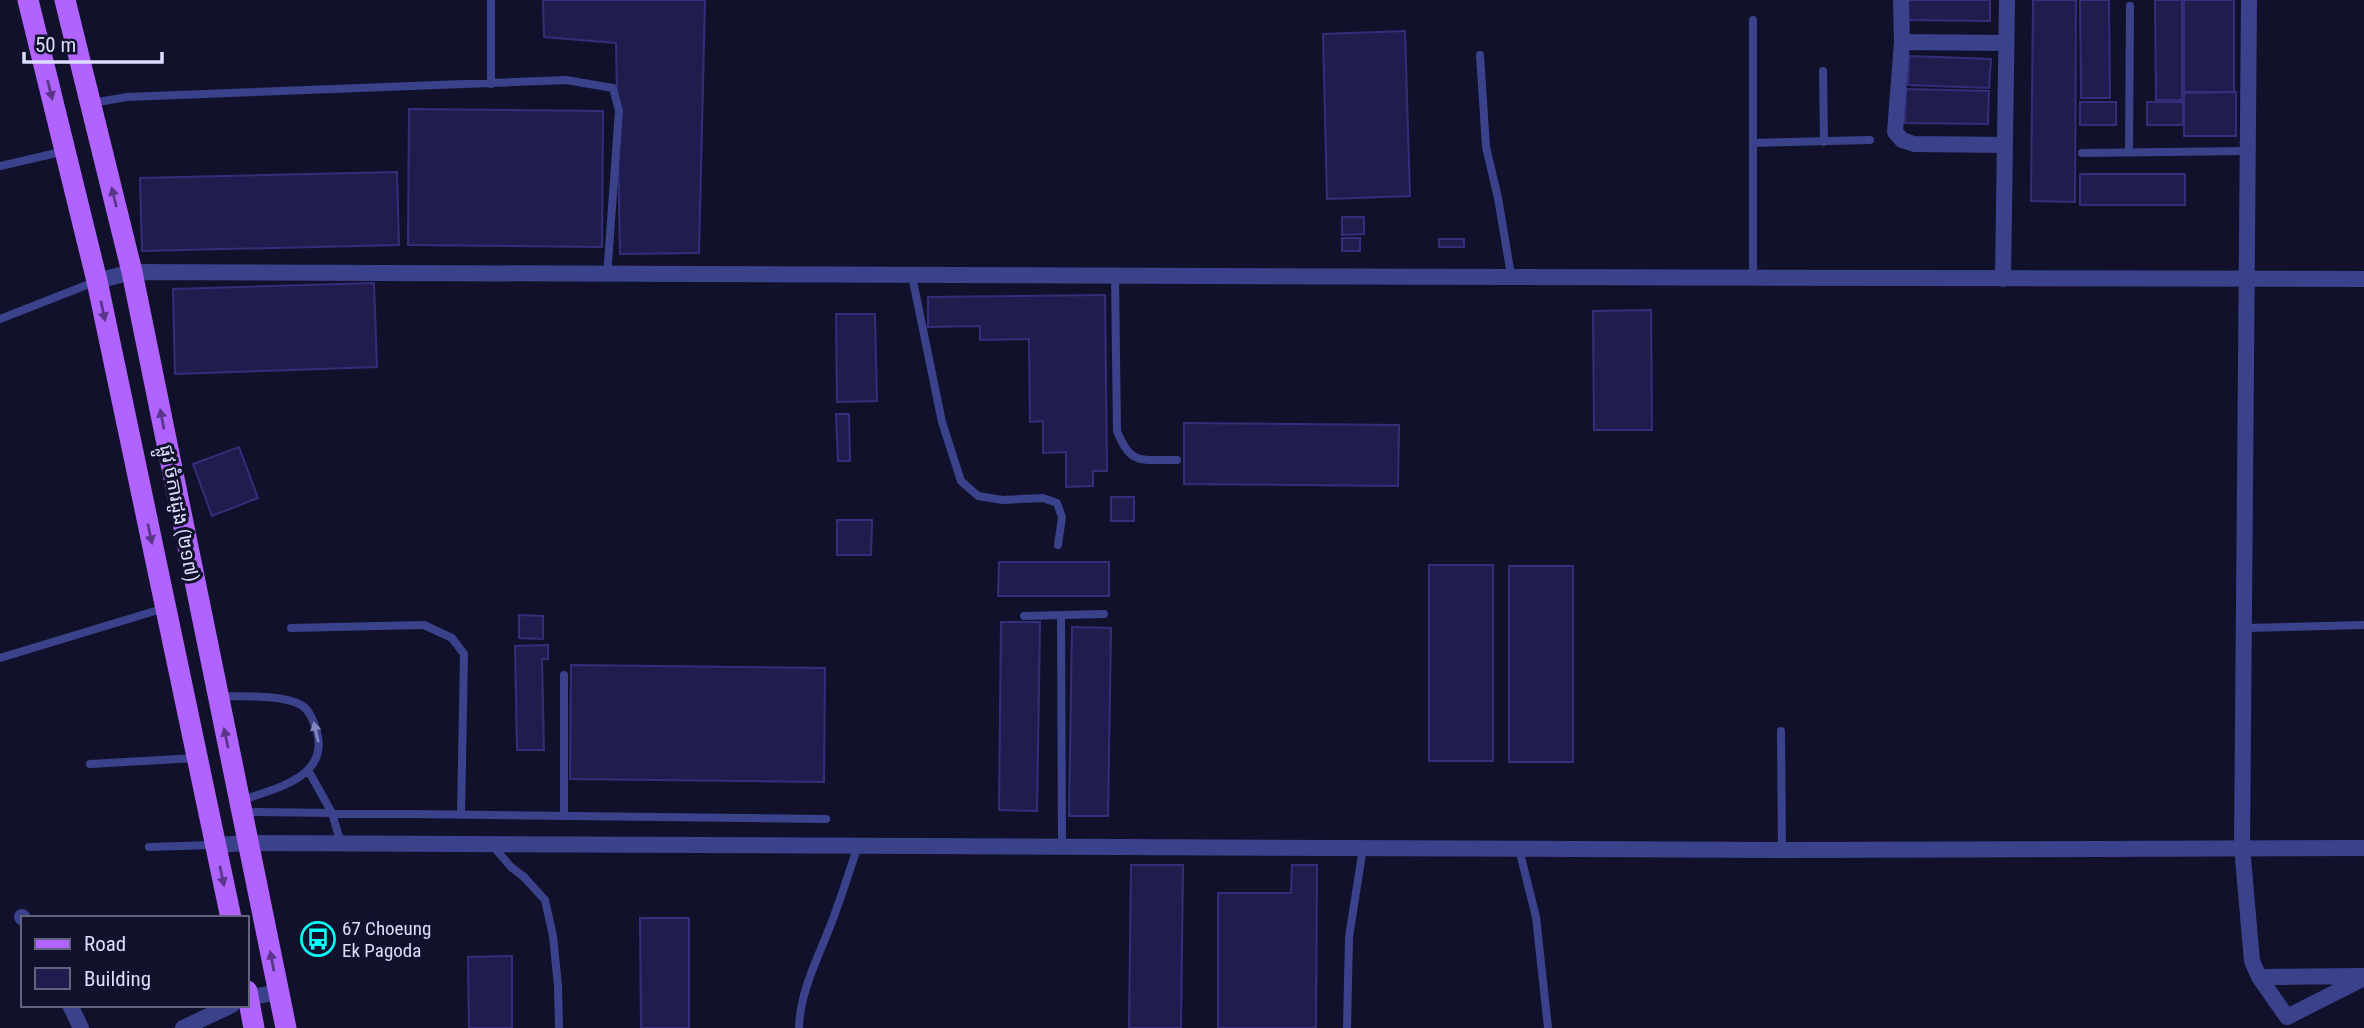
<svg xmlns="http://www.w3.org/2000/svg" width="2364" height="1028" font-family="'Roboto Condensed','Noto Sans Khmer',sans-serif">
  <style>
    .building { fill: #201d4e; stroke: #342e7a; stroke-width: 2 }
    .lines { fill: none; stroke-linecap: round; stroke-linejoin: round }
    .lane { stroke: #3b428c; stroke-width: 8 }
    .street { stroke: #3b428c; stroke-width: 16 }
    .primary { stroke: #b163ff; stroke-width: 21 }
    .oneway { fill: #5a368b }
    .oneway2 { fill: #8388c0 }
    .labels { text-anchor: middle; stroke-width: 6; stroke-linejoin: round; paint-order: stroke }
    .street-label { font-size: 19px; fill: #dcddff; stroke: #12112c }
    .poi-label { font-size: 19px; fill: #dcddff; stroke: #12112c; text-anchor: start }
  </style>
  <rect width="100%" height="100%" fill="#12112c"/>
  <!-- building -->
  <path class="building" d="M543,0h162l-6,253 -79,1 -4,-211 -72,-6z
    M1906,0h84v21l-84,-1z
    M2033,0h43l-1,202 -44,-1z
    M2080,0h29l1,98h-29z
    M2155,0h27v100h-26z
    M2184,0h50v92h-50z
    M1405,31l5,165 -83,3 -4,-165z
    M1909,56l82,3 -2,29 -81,-3z
    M1906,89l83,2 -1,33 -83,-1z
    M2236,92v44h-52v-43z
    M2080,102h36v23h-36z
    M2147,102h36v23h-36z
    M409,109l194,2 -1,136 -194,-2z
    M397,172l2,73 -257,6 -2,-73z
    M2080,174h105v31h-105z
    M1342,217h22v17l-22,1z
    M1342,238h18v13h-18z
    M1439,239h25v8h-25z
    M374,283l3,84 -202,7 -2,-85z
    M1105,295l2,176h-14v15l-27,1v-35l-23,1v-32l-13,1 -1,-83 -49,1v-14l-52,1v-30z
    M1651,310l1,120h-58l-1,-119z
    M836,314h39l2,87 -40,1z
    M836,414h13l1,47h-12z
    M1184,423l215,2 -1,61 -214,-2z
    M239,447l19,51 -46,18 -19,-52z
    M1111,497h23v24h-23z
    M837,520h35l-1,35h-34z
    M999,562h110v34h-111z
    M1429,565h64v196h-64z
    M1509,566h64v196h-64z
    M519,615l24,1v23l-24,-1z
    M1001,622h39l-3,189 -38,-1z
    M1072,627l39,1 -3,188h-39z
    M548,645v14h-6l2,91h-27l-2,-104z
    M571,665l254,3 -1,114 -254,-3z
    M1131,865h52l-2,163h-52z
    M1292,865h25l-1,163h-98v-135h73z
    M640,918h49v110h-48z
    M512,956v72h-43l-1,-71z"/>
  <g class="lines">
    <!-- lane -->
    <path class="lane" d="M491,0v84
      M1480,55l6,92 12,51 13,77
      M1823,71l1,71
      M92,103l35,-6 439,-17 47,8 6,23 -12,165
      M1753,143l117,-3
      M2082,153l165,-2
      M2129,153l1,-147
      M0,166l65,-15
      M912,276l30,146 19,59 17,15 25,4 40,-2 14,5 5,14 -4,28
      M1115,276l2,155c14,36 25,28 60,29
      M1753,277v-257
      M0,319l97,-38
      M1061,615l1,231
      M1024,616l80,-2
      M291,628l133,-3 28,13 12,16 -3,161
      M2244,628l120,-3
      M0,658l165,-50
      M564,675v141
      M220,696c22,1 62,-2 81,9 9,5 13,17 16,27 12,46 -42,56 -74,68
      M1781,731l1,119
      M90,764l107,-6
      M308,770l24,43 9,31
      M245,812l581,7
      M491,844l20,23 13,10 21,23 8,36 5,50 1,42
      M149,847l64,-2
      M1519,849l17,68 12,111
      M799,1028c1,-37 19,-70 32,-104 10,-26 18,-52 27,-78
      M1347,1028l2,-91 14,-89"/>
    <!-- street -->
    <path class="street" d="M1901,0l1,42 -7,90 7,8 12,4 90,1
      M2249,0l-7,847 10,114 7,16 28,40 77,-39
      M1902,42l104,1
      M2003,279l4,-279
      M97,281l35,-9c744,6 1488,4 2232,7
      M216,845l32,-2 1534,7 582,-2
      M22,917l1,1
      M2259,977l105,-1
      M247,998l32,-6
      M70,1005l11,23
      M183,1028l49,-23"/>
    <!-- primary -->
    <path class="primary" d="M28,0l69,281 134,637
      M65,0l67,272 154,756
      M247,991l7,37"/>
  </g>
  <!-- one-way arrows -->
  <defs><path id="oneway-solid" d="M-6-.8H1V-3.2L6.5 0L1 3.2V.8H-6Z" transform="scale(1.75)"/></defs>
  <g class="oneway">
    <use href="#oneway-solid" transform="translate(50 90) rotate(76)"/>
    <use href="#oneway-solid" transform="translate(114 197) rotate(-104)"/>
    <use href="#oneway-solid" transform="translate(103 311) rotate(78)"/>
    <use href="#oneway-solid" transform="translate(162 419) rotate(-101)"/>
    <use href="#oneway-solid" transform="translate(150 534) rotate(78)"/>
    <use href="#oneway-solid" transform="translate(226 738) rotate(-102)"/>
    <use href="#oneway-solid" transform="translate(222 876) rotate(78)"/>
    <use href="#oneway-solid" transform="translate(272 961) rotate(-101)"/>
  </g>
  <use class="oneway2" href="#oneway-solid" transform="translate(316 732) rotate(-103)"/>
  <!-- icons -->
  <defs>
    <g id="bus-ring" transform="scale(1.75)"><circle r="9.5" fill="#12112c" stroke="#08fff8" stroke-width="1.5"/><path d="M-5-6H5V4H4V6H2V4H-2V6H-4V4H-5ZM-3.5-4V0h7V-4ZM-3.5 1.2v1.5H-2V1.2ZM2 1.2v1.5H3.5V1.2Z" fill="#08fff8"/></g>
  </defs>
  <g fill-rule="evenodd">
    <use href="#bus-ring" x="318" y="939"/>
  </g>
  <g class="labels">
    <!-- street labels -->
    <g class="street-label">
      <text transform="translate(180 513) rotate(79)" y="7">ផ្លូវ ចំការដូង (២១៧)</text>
    </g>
    <!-- poi labels -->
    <g class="poi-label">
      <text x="342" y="935">67 Choeung<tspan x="342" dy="22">Ek Pagoda</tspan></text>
    </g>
  </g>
  <!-- legend -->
  <rect x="21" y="916" width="228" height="91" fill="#12112c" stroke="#636380" stroke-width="2"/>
  <rect x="35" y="939" width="35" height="10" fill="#b163ff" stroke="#636380" stroke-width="2"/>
  <text x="84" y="951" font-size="21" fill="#dcddff">Road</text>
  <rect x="35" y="968" width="35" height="21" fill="#201d4e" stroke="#636380" stroke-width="2"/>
  <text x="84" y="986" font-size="21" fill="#dcddff">Building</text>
  <!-- scale -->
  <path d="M24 52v10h138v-10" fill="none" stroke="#dcddff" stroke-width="3.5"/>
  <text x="35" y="52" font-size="21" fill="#dcddff" stroke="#12112c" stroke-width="5" paint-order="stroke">50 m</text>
</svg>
